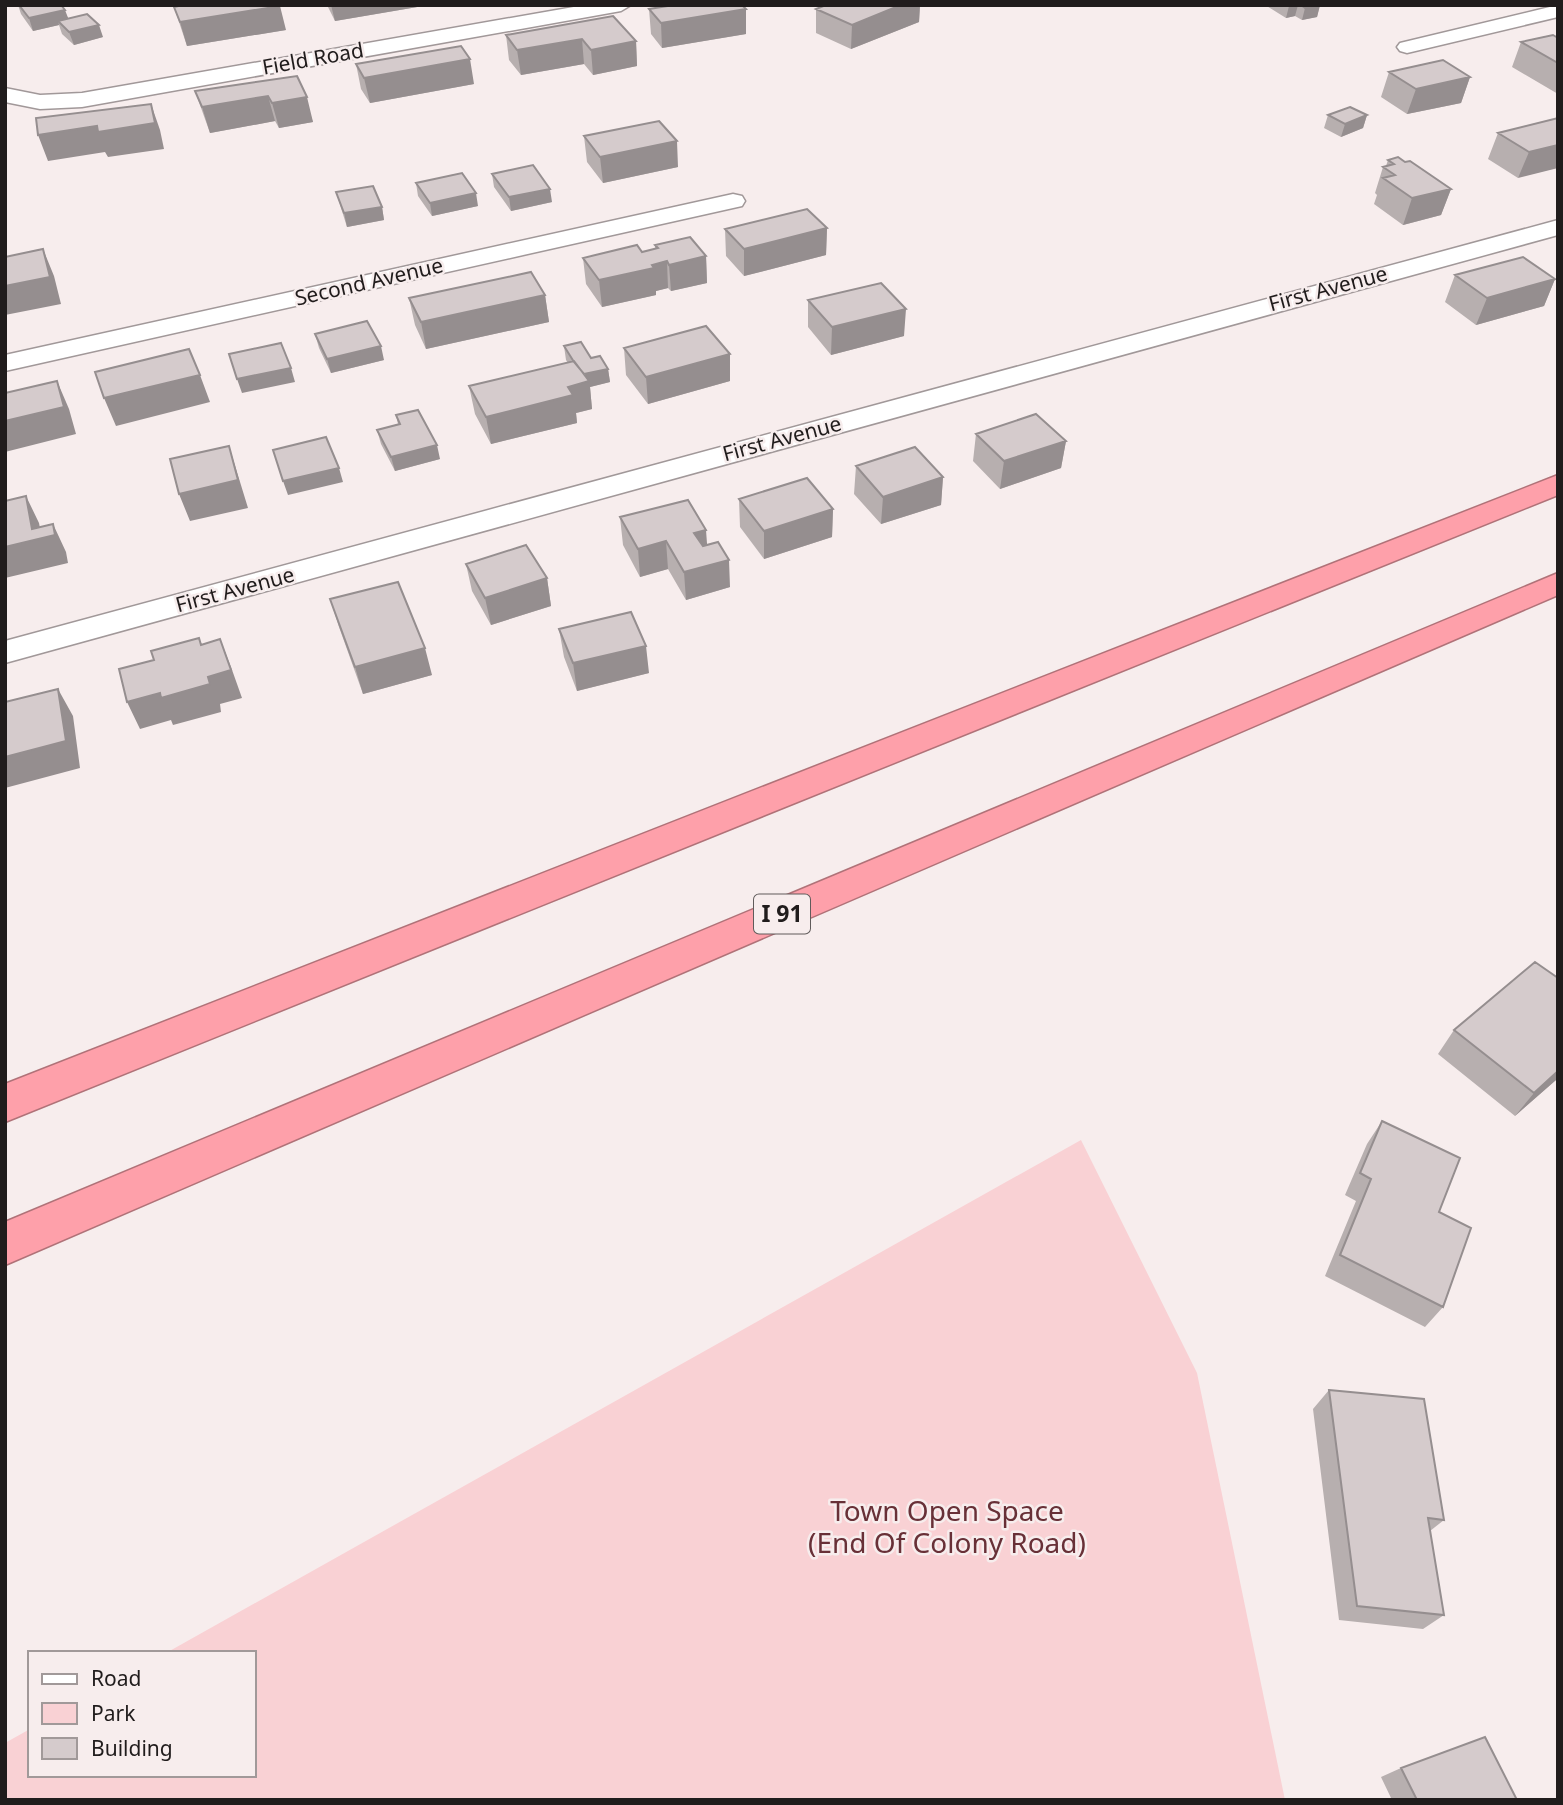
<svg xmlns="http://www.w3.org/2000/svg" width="1563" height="1805" font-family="'Noto Sans',sans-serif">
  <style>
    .green { fill: #f9d1d4 }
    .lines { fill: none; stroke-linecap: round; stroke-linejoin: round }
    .minor-casing { stroke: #a19899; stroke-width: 3 }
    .motorway-casing { stroke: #b07278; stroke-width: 3 }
    .minor { fill: #fff; fill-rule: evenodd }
    .motorway { fill: #fea0aa; fill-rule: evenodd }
    .wall { fill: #b7afaf }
    .shaded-wall { fill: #958e8f }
    .building { fill: #d5cbcc; stroke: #958e8f; stroke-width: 2 }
    .labels { text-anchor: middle; stroke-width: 5; stroke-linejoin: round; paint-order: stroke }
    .far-street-label { font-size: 21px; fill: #201c1c; stroke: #f7eded }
    .shield { fill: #f7eded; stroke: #605b5b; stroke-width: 2 }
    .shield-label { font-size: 23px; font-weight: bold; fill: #201c1c }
    .near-park-label { font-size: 28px; fill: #683037; stroke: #f7eded }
  </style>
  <rect width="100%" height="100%" fill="#f7eded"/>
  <!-- green -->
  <path class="green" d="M1081,1140l116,233 88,427h-1280v-57l25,-14v46h224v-122h-88z"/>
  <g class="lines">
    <!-- minor casing -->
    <g class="minor-casing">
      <path id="minor" d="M585,5h46l-10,6 -539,96 -42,2 -35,-7v-14l35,7 42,-2z
        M1558,5v12l-151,36 -7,-2 -3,-4 3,-4z
        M733,194l9,2 3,5 -3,5 -737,165v-16z
        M1558,220v15l-1553,428v-22z"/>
    </g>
    <!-- motorway casing -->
    <g class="motorway-casing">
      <path id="motorway" d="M1558,475v20l-1553,627v-38z
        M1558,573v22l-1553,670v-43z"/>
    </g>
    <!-- minor -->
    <use href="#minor" class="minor"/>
    <!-- motorway -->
    <use href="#motorway" class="motorway"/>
  </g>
  <!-- wall -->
  <path class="wall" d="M18,5h43l7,13 35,19 -29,8 -12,-11 -3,-9 -26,6 -12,-17z
    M327,5h102l-94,16z
    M826,5h94l-1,17 -68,27 -35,-16v-24z
    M1265,5h55l-3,12 -15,3 -7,-4 -9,2z
    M174,7l112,23 -99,16z
    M649,9l97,25 -84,14 -11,-14z
    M506,35l130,6 1,25 -44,9 -9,-11 -63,11 -12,-15z
    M1558,38v56l-46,-27 9,-25z
    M356,64l118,20 -104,19 -9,-14z
    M1389,72l81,5 -9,26 -54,11 -26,-17z
    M297,76l16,46 -34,6 -4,-7 -65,12 -15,-42z
    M1328,115h39l-4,13 -22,9 -17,-9z
    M1558,118l-40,60 -30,-19 10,-26z
    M584,136l94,31 -75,16 -16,-21z
    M1388,160l17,2 46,27 -10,26 -38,10 -29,-21 3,-9 -2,-2 8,-26 3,-1z
    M492,174l60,28 -41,9 -17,-24z
    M416,183l62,23 -46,10 -14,-20z
    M336,192l46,15 2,13 -37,7z
    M827,228l-1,27 -82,21 -18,-20 -1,-27z
    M655,245l51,11 1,27 -36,8 -3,-3 -12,3v4l-54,12 -16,-23 -3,-26 59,-6 13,-3z
    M1455,275l100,4 -11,27 -68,19 -31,-23z
    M545,295l4,27 -123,27 -11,-24 -6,-27z
    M808,300l96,36 -73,19 -23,-28z
    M315,334l69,26 -53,13 -12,-25z
    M564,346l27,12 17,11 2,13 -20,5 2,22 -16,4 1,10 -86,21 -16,-30 -6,-28 99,-23 -2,-3z
    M624,348l106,33 -82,23 -22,-29z
    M396,415l44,44 -45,12 -14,-27 -4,-14 21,-6z
    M976,434l90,7 -5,27 -61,21 -27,-28z
    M856,466l87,11 -2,28 -60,19 -27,-30z
    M739,499l94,10 -1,28 -68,22 -24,-32z
    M620,517l87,28 23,42 -44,13 -18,-31 -28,8 -17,-32z
    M466,564l81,14 4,28 -60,19 -19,-34z
    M330,599l102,76 -69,19 -24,-67z
    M559,629l90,44 -72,18 -13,-34z
    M1454,1030l102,50 -41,36 -77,-62z
    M1382,1121l57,91 4,95 -18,20 -100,-51 31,-75 -11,-6 22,-51z
    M1329,1390l115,130 -14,11 14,84 -21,14 -84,-9 -26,-211z
    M1401,1768l116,32h-125l-11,-23z"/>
  <!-- shaded-wall -->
  <path class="shaded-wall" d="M331,5h98l-94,16z
    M901,5h19l-1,17 -68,27 1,-24z
    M1298,5l-3,11 -9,2 3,-12z
    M1320,5l-3,12 -15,3 3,-12z
    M280,6l6,24 -99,16 -7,-24z
    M746,9v25l-84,14 -1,-25z
    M65,10l5,13 -12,-2 1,4 -26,6 -4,-13z
    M99,25l4,12 -29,8 -5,-13z
    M582,39l2,25 -63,11 -4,-25z
    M636,41l1,25 -44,9 -2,-25z
    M470,59l4,25 -104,19 -6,-25z
    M1470,77l-9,26 -54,11 9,-25z
    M268,96l7,25 -65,12 -8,-26z
    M307,97l6,25 -34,6 -7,-25z
    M151,104l9,26 4,19 -56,8 -3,-5 -57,9 -10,-26z
    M1367,115l-4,13 -22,9 4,-13z
    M677,141l1,26 -75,16 -3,-26z
    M1558,145v23l-40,10 11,-26z
    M550,189l2,13 -41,9 -2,-14z
    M1451,189l-10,26 -38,10 9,-27z
    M476,193l2,13 -46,10 -2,-13z
    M382,207l2,13 -37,7 -3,-14z
    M827,228l-1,27 -82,21v-27z
    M43,249l11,27 7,28 -56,11v-29z
    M706,256l1,27 -36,8 -2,-26z
    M667,261l1,27 -12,3v4l-54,12 -3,-27z
    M1555,279l-11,27 -68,19 11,-27z
    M545,295l4,27 -123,27 -5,-27z
    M906,309l-2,27 -73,19 1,-28z
    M381,346l3,14 -53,13 -4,-14z
    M730,354v27l-82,23 -2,-27z
    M291,368l4,14 -53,11 -5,-14z
    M608,369l2,13 -20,5 2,22 -16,4 1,10 -86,21 -5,-27 96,-42z
    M200,375l10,27 -94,24 -12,-28z
    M57,381l12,28 7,25 -71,18v-31z
    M1066,441l-5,27 -61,21 4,-28z
    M437,445l3,14 -45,12 -4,-14z
    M229,446l19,62 -58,13 -11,-27z
    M339,468l4,14 -55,13 -5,-14z
    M943,477l-2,28 -60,19 2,-27z
    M26,496l13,27 3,16 11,-15 13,28 2,11 -63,15v-31l27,-18z
    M833,509l-1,28 -68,22v-28z
    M706,530l2,27 -14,-24z
    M666,541l2,28 -28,8 -2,-28z
    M729,560l1,27 -44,13 -2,-28z
    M547,578l4,28 -60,19 -6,-27z
    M220,639l11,28 11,31 -22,6 1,8 -48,13 -2,-5 -31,9 -13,-27 81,-25z
    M646,646l3,27 -72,18 -4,-28z
    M425,648l7,27 -69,19 -8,-27z
    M58,689l15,27 7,52 -75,20v-31z
    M1558,1071v7l-2,2 -41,36 19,-23z"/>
  <!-- building -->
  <path class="building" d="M19,5h42l4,5 -36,8z
    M183,5h97v1l-100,16 -6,-15z
    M674,5h68l4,4 -85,14 -12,-14z
    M826,5h75l-49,20 -36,-16z
    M1301,5h18l-14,3z
    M87,14l12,11 -30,7 -11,-11z
    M613,16l23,25 -45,9 -9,-11 -65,11 -11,-15z
    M1553,35l5,3v25l-37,-21z
    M461,46l9,13 -106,19 -8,-14z
    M1443,60l27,17 -54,12 -27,-17z
    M297,76l10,21 -35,6 -4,-7 -66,11 -7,-16z
    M151,104l4,19 -57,9 -1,-6 -59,9 -2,-17z
    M1350,107l17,8 -22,9 -17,-9z
    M1558,118v27l-29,7 -31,-19z
    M659,121l18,20 -77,16 -16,-21z
    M1398,157l7,5 5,-1 41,28 -39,9 -29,-20 12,-3 -12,-8 11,-3 -6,-4z
    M533,165l17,24 -41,8 -17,-23z
    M462,173l14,20 -46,10 -14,-20z
    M373,186l9,21 -38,6 -8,-21z
    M807,209l20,19 -83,21 -19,-20z
    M690,237l16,19 -37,9 -2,-4 -15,4 2,3 -55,12 -16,-22 54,-13 5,7 16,-4 -3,-3z
    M43,249l7,28 -45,9v-29z
    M1523,257l32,22 -68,19 -32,-23z
    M531,272l14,23 -124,27 -12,-24z
    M881,283l25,26 -74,18 -24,-27z
    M367,321l14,25 -54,13 -12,-25z
    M706,326l24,28 -84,23 -22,-29z
    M581,342l10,16 9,-2 8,13 -24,5 -10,-12 -10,-16z
    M281,343l10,25 -54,11 -8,-25z
    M189,349l11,26 -96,23 -9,-26z
    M574,361l15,20 -21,6 5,8 -87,22 -17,-31z
    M57,381l7,26 -59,14v-28z
    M418,410l19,35 -46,12 -14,-27 23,-6 -4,-9z
    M1036,414l30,27 -62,20 -28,-27z
    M326,437l13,31 -56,13 -10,-31z
    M229,446l9,34 -59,14 -9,-35z
    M915,447l28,30 -60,20 -27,-31z
    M807,478l26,31 -69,22 -25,-32z
    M26,496l6,33 21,-5 2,11 -50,12v-46z
    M688,500l18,30 -12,3 9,13 15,-4 11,18 -45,12 -18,-31 -28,8 -18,-32z
    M526,545l21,33 -62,20 -19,-34z
    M398,582l27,66 -70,19 -25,-68z
    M631,612l15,34 -73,17 -14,-34z
    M199,638l2,7 19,-6 11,31 -23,7 2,7 -49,14 -1,-5 -33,9 -8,-33 35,-9 -3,-9z
    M58,689l8,52 -61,16v-55z
    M1535,962l23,16v93l-24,22 -80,-63z
    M1382,1121l78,37 -21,54 32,16 -28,79 -103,-52 31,-76 -11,-6z
    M1329,1390l95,9 20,121 -16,-2 16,97 -87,-9z
    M1485,1737l32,63h-100l-16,-32z"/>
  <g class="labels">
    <!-- far-street labels -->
    <g class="far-street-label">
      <text transform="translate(313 59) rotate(-10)" y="7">Field Road</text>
      <text transform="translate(369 282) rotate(-13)" y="7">Second Avenue</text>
      <text transform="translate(1328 289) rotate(-15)" y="7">First Avenue</text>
      <text transform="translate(782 439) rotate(-15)" y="7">First Avenue</text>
      <text transform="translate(235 590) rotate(-15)" y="7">First Avenue</text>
    </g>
    <!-- shield labels -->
    <rect class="shield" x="754" y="894.5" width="56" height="39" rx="5"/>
    <g class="shield-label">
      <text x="782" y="922">I 91</text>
    </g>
    <!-- near-park labels -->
    <g class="near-park-label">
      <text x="947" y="1521">Town Open Space<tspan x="947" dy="32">(End Of Colony Road)</tspan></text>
    </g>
  </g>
  <!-- border -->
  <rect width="1563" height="1805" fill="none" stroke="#201c1c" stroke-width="14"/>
  <!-- legend -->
  <rect x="28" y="1651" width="228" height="126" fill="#f7eded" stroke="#a19999" stroke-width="2"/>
  <rect x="42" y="1674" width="35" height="10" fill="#ffffff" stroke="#a19999" stroke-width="2"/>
  <text x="91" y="1686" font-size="21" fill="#201c1c">Road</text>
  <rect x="42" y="1703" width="35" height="21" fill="#f9d1d4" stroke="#a19999" stroke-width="2"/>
  <text x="91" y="1721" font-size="21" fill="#201c1c">Park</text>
  <rect x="42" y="1738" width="35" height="21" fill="#d5cbcc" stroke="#a19999" stroke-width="2"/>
  <text x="91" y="1756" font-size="21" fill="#201c1c">Building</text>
</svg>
